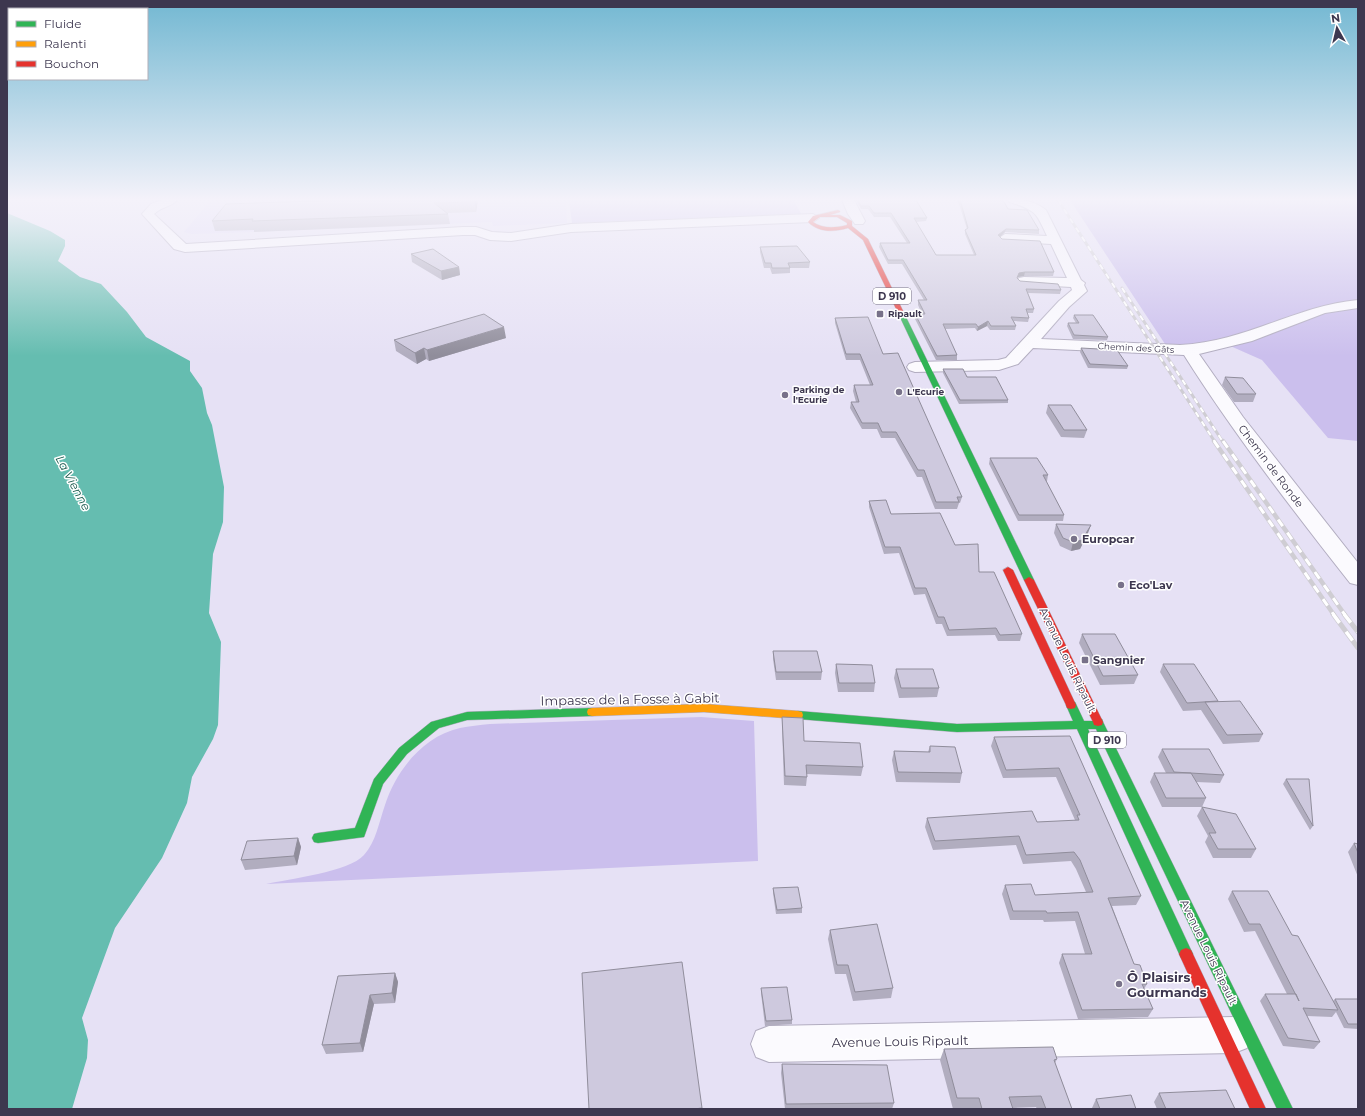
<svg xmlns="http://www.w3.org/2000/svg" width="1365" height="1116" font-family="Montserrat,sans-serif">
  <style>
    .built { fill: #ded7f6 }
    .green { fill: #cbbfed }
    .water { fill: #65bdb0 }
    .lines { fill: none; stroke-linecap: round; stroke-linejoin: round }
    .street-casing { stroke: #b2adc0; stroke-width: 2 }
    .fast-casing { stroke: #b2adc0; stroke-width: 1 }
    .slow-casing { stroke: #b2adc0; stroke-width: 1 }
    .jam-casing { stroke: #b2adc0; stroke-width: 1 }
    .street { fill: #fbfafe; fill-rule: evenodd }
    .fast { fill: #30b455; fill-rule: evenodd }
    .slow { fill: #ff9f0a; fill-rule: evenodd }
    .jam { fill: #e5322d; fill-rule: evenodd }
    .rail-far2-casing { stroke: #cfcdd3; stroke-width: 3 }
    .rail-far1-casing { stroke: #cfcdd3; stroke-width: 4.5 }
    .rail-casing { stroke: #cfcdd3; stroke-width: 5 }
    .rail-far2 { stroke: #fff; stroke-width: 2; stroke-dasharray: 5.5; stroke-linecap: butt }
    .rail-far1 { stroke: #fff; stroke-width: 3; stroke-dasharray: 8; stroke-linecap: butt }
    .rail { stroke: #fff; stroke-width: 3.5; stroke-dasharray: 11; stroke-linecap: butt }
    .wall { fill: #b1adbf }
    .shaded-wall { fill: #908d9b }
    .building { fill: #cec9de; stroke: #908d9b }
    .poi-dot { fill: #787289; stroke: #fff; stroke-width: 1.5 }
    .labels { text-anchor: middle; stroke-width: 3; stroke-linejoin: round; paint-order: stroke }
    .far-poi-label { font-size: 9px; font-weight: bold; fill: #3d374f; stroke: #fff; text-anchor: start }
    .far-street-label { font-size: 9px; fill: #3d374f; stroke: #fff }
    .shield { fill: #fff; stroke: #777384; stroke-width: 1 }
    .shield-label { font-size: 10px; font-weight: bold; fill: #3d374f }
    .street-label { font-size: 11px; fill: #3d374f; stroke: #fff }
    .poi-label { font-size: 11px; font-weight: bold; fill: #3d374f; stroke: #fff; text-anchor: start }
    .water-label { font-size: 12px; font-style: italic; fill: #135648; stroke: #fff }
    .near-street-label { font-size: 13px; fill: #3d374f; stroke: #fff }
    .near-poi-label { font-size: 13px; font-weight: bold; fill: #3d374f; stroke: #fff; text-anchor: start }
  </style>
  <rect width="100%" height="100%" fill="#e6e1f5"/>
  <!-- built -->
  <path class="built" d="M211,200h355l1,23 -74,3 -1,-4 -238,10 -63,2 -7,-2z"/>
  <!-- green -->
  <path class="green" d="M569,200h224l9,15 -230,8z
    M1070,200h288v241l-30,-3 -66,-78 -43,-19 -52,6z
    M701,717l53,4 4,140 -492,23c23,-5 83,-12 98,-29 12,-13 15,-33 21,-50 11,-34 38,-69 75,-77 9,-2 20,-3 30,-4z"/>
  <!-- water -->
  <path class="water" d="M7,213l43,18 15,9v6l-7,15 22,16 21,7 26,28 19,25 44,24v10l12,17 5,25 5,12 12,62 -1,35 -10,32 -4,59 12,29 -3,83 -5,14 -21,38 -5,26 -25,55 -47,70 -33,90 6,22 -1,18 -15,51h-65z"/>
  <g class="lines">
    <!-- street casing -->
    <g class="street-casing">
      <path id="street" d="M161,200h16c-6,7 -16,7 -23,14l32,30 277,-17h13l16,5 19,1 60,-9 242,-10 6,4 -6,4 -242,10 -60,9 -21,-1 -15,-5h-12l-278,17 -11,-3 -32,-35 9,-10z
        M842,200h12l11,21 -2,3h-8l-7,-10z
        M1008,200c15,-1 26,1 38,10l35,70 4,3 -1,2 3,6 -18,16 -28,32 139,6c65,-3 115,-39 178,-45v8l-33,5 -73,28 -53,13 44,63 115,146v22l-8,-2c-58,-74 -116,-149 -166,-228l-151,-7 -15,16 -19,6 -84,2 -6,-2 -2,-3 2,-3 6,-2 83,-2 8,-2 53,-57 13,-11 -1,-3 -52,-3 -2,-3 2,-3 5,-1 43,1 -16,-34 -50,-3 -2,-3 6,-4 42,2c-11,-24 -11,-25 -37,-34z
        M1234,1017l13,5 5,13 -5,13 -13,5 -465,9 -13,-5 -5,-13 5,-13 13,-5z"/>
    </g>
    <!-- fast casing -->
    <g class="fast-casing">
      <path id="fast" d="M902,313l3,2 129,265 -2,2 -3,1 -5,-3 -125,-265z
        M1071,701l4,1 9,19h9l5,-3 4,1 1,3 190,387h-16l-181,-380h-8l103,221 2,4 -2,4 -5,2 -5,-2 -104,-229 -120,3 -159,-13 -4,-1 -1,-3 1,-3 4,-1 159,13 116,-3 -7,-16 1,-3z
        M592,708l4,1 1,3 -1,3 -4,1 -125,4 -28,8 -32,26 -24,30 -19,53 -46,6 -4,-1 -2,-4 2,-4 4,-1 37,-5 19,-49 25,-31 32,-26 36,-10z"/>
    </g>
    <!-- slow casing -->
    <g class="slow-casing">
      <path id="slow" d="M704,704l94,7 4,1 1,3 -1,3 -4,1 -94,-7 -112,4 -4,-1 -1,-3 1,-3 4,-1z"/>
    </g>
    <!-- jam casing -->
    <g class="jam-casing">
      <path id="jam" d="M838,210l2,1v1l-10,3h10l12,6v5l16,13 37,76 -1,1 -5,-1 -36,-75 -15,-12c-14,4 -29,5 -40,-6l5,-6zM820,217h17l10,6v2c-12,3 -24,4 -34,-3z
        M1008,567l5,3 63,135 -1,3 -4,1 -4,-1 -1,-3 -63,-135z
        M1029,577l5,3 69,142 -1,3 -4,1 -4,-1 -1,-3 -69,-142z
        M1186,948l5,2 75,159h-16l-71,-155 2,-4z"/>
    </g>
    <!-- street -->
    <use href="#street" class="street"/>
    <!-- fast -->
    <use href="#fast" class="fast"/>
    <!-- slow -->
    <use href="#slow" class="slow"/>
    <!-- jam -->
    <use href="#jam" class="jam"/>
    <!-- rail-far2 casing -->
    <g class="rail-far2-casing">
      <path id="rail-far2" d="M1058,200l157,242
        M1122,288l101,154"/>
    </g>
    <!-- rail-far1 casing -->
    <g class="rail-far1-casing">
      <path id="rail-far1" d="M1214,441l120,174
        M1223,441l122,174"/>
    </g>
    <!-- rail casing -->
    <g class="rail-casing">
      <path id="rail" d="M1333,614l25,34
        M1344,614l14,18"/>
    </g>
    <!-- rail-far2 -->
    <use href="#rail-far2" class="rail-far2"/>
    <!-- rail-far1 -->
    <use href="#rail-far1" class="rail-far1"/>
    <!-- rail -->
    <use href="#rail" class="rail"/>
  </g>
  <!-- wall -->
  <path class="wall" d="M478,200l-2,12 -28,1v1l2,10 -196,8v-2l-39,1 -3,-10z
    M856,200h60l11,18 -1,3 -10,1 20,33h38l-9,-21v-4l2,-1 -7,-22 -3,-7h-5h51l5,9 31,21v4l-34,-2 -5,5 2,2 52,33 -1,4h-29l-6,1 -1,1 3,3 41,9 -1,4 -32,-1 6,16 -1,4h-6l2,5 -1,4 -14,-1 2,5 -1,4h-25l-3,-4 -10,5 -2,-3 -30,1 12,26v5h-21l-21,-41v-5h7l-4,-9v-5h6l-22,-36h-14l-9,-17 1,-4h27l-17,-26h-16l-6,-8h-7z
    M760,247l50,15 -1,6h-19v5l-18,1 -2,-6h-6l-4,-16z
    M411,254l48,13 1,8 -18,5 -30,-18z
    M1074,315l34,22 -1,3 -34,-1 -6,-13 1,-3h8l-3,-5z
    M835,318l48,36 79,143 -2,6h-1l-2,6h-22l-13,-32h-5l-22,-39h-14l-4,-9h-15l-12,-21 1,-6h5l-3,-11 1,-6h16l-10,-25h-14l-11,-37z
    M506,338l-77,23 -3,-2 -9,5 -21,-13 -2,-11z
    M1081,348l47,18 -1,3 -39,-1 -8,-16z
    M943,369l24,8 41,23v3l-49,1 -16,-31z
    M1225,377l31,17 -3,8h-19l-12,-17z
    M1048,405l39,25 -3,8 -23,-1 -15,-24z
    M990,458l58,17 -1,6h-1l18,34 -1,6h-45l-29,-57z
    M869,501l22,13 64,31 24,27 43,62 -2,7h-22l-3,-6 -48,1 -5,-12h-6l-11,-30 -11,1 -15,-42 -15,1 -15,-47z
    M1056,524l32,9 -8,16 -9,2 -11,-5 -6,-13z
    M1082,634l56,41 -4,9 -34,1 -21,-42z
    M773,651l49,21 -1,8h-45l-3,-21z
    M836,664l39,19 -1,9h-36l-3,-19z
    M1163,664l55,37 45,33 -4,8 -36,2 -22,-34 -18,1 -23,-39z
    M896,669l43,19 -2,9 -38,1 -5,-20z
    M782,717l22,24 59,26 -2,9 -55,-2 1,3 -1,9 -22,-1 -2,-59z
    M1070,736l71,160 -5,9 -24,1 22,58 13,20 -3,5 9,20 -5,8 -70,2 -19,-56 3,-9h23l-10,-33 -31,1 -1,-2h-33l-8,-26 3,-9 30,10 51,-3 -10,-23 -5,-8 -48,3 -7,-19 -83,5 -8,-23 2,-9 110,4 37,-1 1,-1 -19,-43 -53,1 -12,-32 3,-9z
    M930,746l32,27 -2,10 -64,-1 -4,-22 2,-9 34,1z
    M1162,749l62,26 -4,8 -24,-1 10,16 -4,9 54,42 -5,9h-38l-8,-16 3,-6 -11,-20 5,-9h-40l-12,-25 4,-9h12l-8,-16z
    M1286,779l27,47 -3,4 -27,-46z
    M298,838l3,9 -4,18 -52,5 -4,-10z
    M1354,843l4,1v33l-10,-25z
    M773,888l29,20v5l-26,1 -3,-21z
    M1232,891l60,44 41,66 2,-2h23v30l-14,-1 -8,-16 -4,5 -25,-1 13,26 -6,7 -31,-3 -23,-45 5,-7h22l-32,-63 -11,1 -16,-33z
    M830,930l63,58 -2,10 -38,3 -7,-27h-11l-7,-35z
    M395,973l3,9 -3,21 -21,1 -11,48 -37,2 -4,-9 16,-69z
    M761,988l31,32v4l-27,2 -4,-33z
    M944,1049l113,10 -2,4 17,46h-35l-1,-2 -23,1v1h-60l-13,-49z
    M782,1064l112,39 -2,6h-107l-4,-36z
    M1159,1093l76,16h-78l-3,-7z
    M1096,1099l40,10h-44v-1z"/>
  <!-- shaded-wall -->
  <path class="shaded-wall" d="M475,200h3l-2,12 -1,-10z
    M1006,229l-1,3 -7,7v-4z
    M459,267l1,8 -18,5 -1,-9z
    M1025,272l-1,4 -6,1 -2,5 3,-9z
    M988,321l-1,5 -10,5 1,-4z
    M504,327l2,11 -77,23 -2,-11z
    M424,348l2,11 -9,5 -2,-11z
    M1091,525l-3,8 -8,16 -9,2 2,-9z
    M298,838l3,9 -4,18 -3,-9z
    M395,973l3,9 -3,21 -3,-10z
    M370,995l4,9 -11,48 -3,-9z"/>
  <!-- building -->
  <path class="building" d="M343,200h132v2l-41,1 14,11 -196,7 1,-2 -41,2 14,-17z
    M858,200h58l11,18h-13l22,37h40l-11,-25 3,-2 -7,-25 -2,-3h44l5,9 19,1 12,20 -33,-1 -8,6 4,4 38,2 14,31h-29l-6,1 -2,5 3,3 38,3 3,6 -35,-1 8,20h-8l3,9 -18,-1 5,9h-25l-3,-5 -10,6 -2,-3h-33l14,31 -20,1 -22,-42h10l-7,-14h9l-24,-40h-15l-8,-17h30l-19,-30h-17l-5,-7h-8z
    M797,246l13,16 -22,1 2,5h-18l-1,-5h-6l-5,-16z
    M433,249l26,18 -18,4 -30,-17z
    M484,314l20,13 -77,23 -3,-2 -9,5 -21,-13z
    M1074,315h19l15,22 -34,-2 -6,-12h11z
    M868,317l15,37 15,-1 64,144h-5l2,5h-23l-12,-32h-6l-22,-38h-14l-4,-9h-16l-11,-21h8l-5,-17h19l-13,-31h-14l-11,-36z
    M1081,348l36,2 11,16 -38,-2z
    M943,369h20l4,8h29l12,23h-48z
    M1225,377l18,1 13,16h-19z
    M1048,405h23l16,25h-23z
    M990,458h47l11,17h-5l21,40h-45z
    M886,500l5,14 49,-1 15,32 23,-1 1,28h15l28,62 -22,1 -4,-7 -47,2 -5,-13h-6l-12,-29h-11l-15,-41h-15l-16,-46z
    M1056,524l35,1 -9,15 -9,2 -10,-4z
    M1082,634h33l23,41 -35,1z
    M773,651h44l5,21h-46z
    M836,664l36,1 3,18h-36z
    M1163,664h31l24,37 -31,2z
    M896,669h37l6,19h-38z
    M1240,701l23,33 -36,1 -22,-33z
    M782,717l21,1 1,23 56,2 3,24 -57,-2 1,12 -22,-1z
    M1070,736l71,160 -33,2 26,66 6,1 7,19h-5l11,25 -71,1 -20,-56h30l-14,-42 -31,1 -1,-2h-33l-8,-26 26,-1 4,11 58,-3 -13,-32 -6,-8 -48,3 -7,-19 -84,5 -8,-23 105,-7 5,11 42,-2 -2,-5h3l-21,-47 -53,2 -12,-33z
    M930,746l25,1 7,26 -64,-1 -4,-21 36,1z
    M1162,749h47l15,26 -50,-3z
    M1154,773h37l15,25h-40z
    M1286,779h23l4,47z
    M1202,807l34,7 20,35h-38l-9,-16h7z
    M298,838l-4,18 -53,4 6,-19z
    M1354,843l4,1v9z
    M798,887l4,21 -25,2 -4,-22z
    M1232,891h36l24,44 6,1 40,74 -35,-2 17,34 -32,-4 -23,-44h31l3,7 -19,-37 -20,-40h-11z
    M877,924l16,64 -38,4 -7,-27h-11l-7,-35z
    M682,962l20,146 -8,1h-105l-7,-136z
    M395,973l-3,20 -22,2 -10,48 -38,2 16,-69z
    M787,987l5,33 -26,1 -5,-33z
    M1335,999h23v25h-10z
    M1053,1047l4,12 -3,1 18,49h-26l-5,-13 -32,1 4,12h-31l-3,-11h-22l-13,-49z
    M782,1064l105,1 7,38 -108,1z
    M1226,1090l9,19h-69l-7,-16z
    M1131,1095l5,14h-36l-4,-10z"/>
  <!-- sky -->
  <linearGradient id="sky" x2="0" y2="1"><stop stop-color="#73b8d2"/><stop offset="0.56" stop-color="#f4f2fa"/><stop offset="1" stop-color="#f4f2fa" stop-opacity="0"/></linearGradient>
  <rect width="1365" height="356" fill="url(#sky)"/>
  <!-- markers -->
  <g class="poi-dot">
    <rect x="876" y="310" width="8" height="8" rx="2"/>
    <circle cx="899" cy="392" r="4"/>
    <circle cx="785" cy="395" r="4"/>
    <circle cx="1074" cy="539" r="4"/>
    <circle cx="1121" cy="585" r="4"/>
    <rect x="1081" y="656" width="8" height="8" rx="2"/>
    <circle cx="1119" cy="984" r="4"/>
  </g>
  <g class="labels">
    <!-- far-poi labels -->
    <g class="far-poi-label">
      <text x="888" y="317">Ripault</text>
      <text x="793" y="393">Parking de<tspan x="793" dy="10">l'Ecurie</tspan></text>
      <text x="907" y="395">L'Ecurie</text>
    </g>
    <!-- far-street labels -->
    <g class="far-street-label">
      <text transform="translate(1136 348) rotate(3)" y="3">Chemin des Gâts</text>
    </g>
    <!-- shield labels -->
    <g class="shield">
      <rect x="873" y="288" width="38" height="16" rx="3"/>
      <rect x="1088" y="732" width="38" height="16" rx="3"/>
    </g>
    <g class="shield-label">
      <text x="892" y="300">D 910</text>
      <text x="1107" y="744">D 910</text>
    </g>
    <!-- street labels -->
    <g class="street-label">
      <text transform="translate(1271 466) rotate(53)" y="4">Chemin de Ronde</text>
      <text transform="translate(1068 660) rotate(64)" y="4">Avenue Louis Ripault</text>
      <text transform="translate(1209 952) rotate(64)" y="4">Avenue Louis Ripault</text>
    </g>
    <!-- poi labels -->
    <g class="poi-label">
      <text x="1082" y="543">Europcar</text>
      <text x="1129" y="589">Eco'Lav</text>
      <text x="1093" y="664">Sangnier</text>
    </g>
    <!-- water labels -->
    <g class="water-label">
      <text transform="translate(73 483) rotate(62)" y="4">La Vienne</text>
    </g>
    <!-- near-street labels -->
    <g class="near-street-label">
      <text transform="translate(630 699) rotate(-1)" y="5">Impasse de la Fosse à Gabit</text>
      <text transform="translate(900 1041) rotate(-1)" y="5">Avenue Louis Ripault</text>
    </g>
    <!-- near-poi labels -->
    <g class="near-poi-label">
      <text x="1127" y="982">Ô Plaisirs<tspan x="1127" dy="15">Gourmands</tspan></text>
    </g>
  </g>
  <!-- border -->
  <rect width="1365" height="1116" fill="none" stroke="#3d374f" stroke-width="16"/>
  <!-- legend -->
  <rect x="8" y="8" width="140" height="72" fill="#ffffff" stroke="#b1afb9"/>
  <rect x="16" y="21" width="20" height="6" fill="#30b455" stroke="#b1afb9"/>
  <text x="44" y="28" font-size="12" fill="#3d374f">Fluide</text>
  <rect x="16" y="41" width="20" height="6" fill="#ff9f0a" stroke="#b1afb9"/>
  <text x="44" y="48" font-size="12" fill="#3d374f">Ralenti</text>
  <rect x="16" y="61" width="20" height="6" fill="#e5322d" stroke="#b1afb9"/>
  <text x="44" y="68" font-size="12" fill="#3d374f">Bouchon</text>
  <!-- north arrow -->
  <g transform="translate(1337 28) rotate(352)" stroke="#ffffff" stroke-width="3" paint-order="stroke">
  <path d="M0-3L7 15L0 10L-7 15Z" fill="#3d374f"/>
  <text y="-6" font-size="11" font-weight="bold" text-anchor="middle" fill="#3d374f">N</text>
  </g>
</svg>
